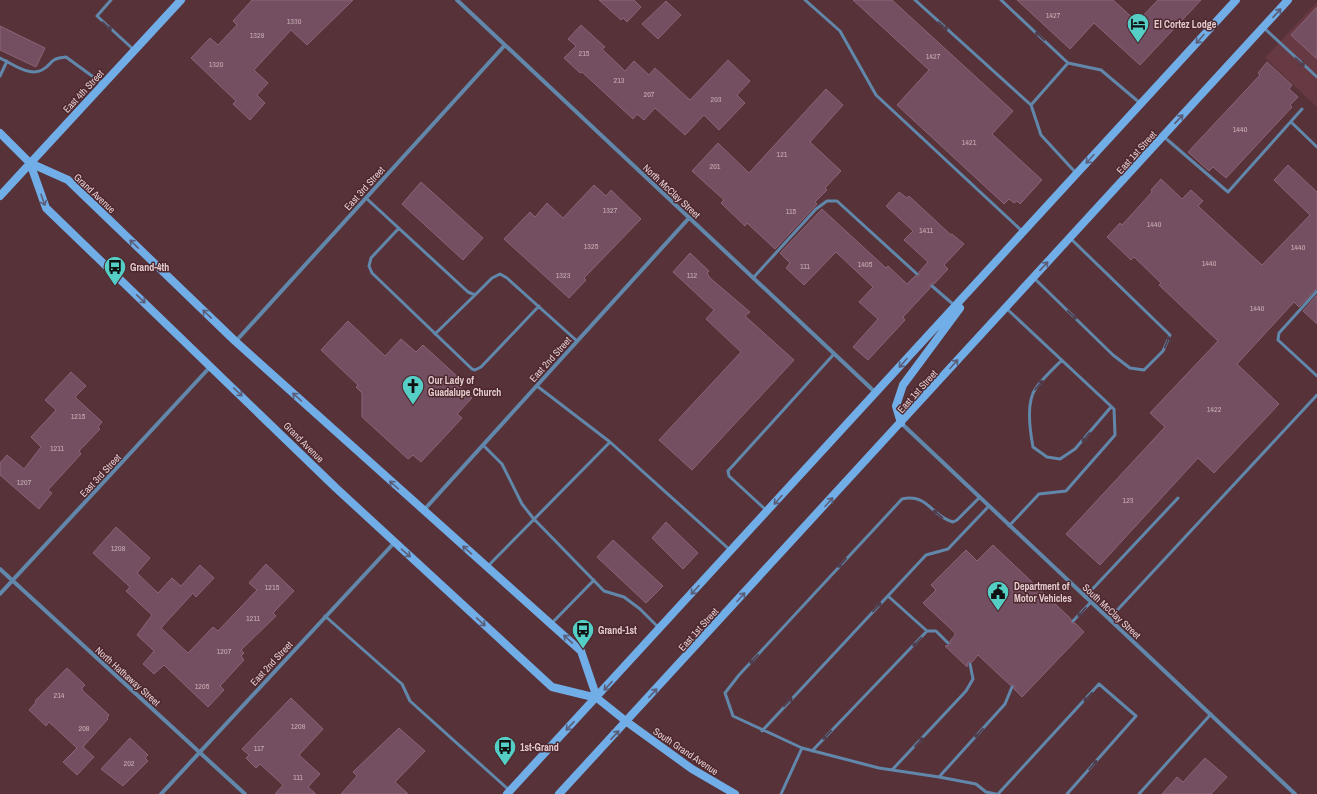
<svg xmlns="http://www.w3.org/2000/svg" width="1317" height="794" font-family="'Archivo Narrow',sans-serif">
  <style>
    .built { fill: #673942 }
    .building { fill: #744f61; stroke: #8b6477 }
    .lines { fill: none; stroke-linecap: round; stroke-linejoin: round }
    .service { stroke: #6187ab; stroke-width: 3 }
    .minor { stroke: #6187ab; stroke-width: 4 }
    .secondary { stroke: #71aee8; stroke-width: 8 }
    .oneway { stroke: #5b5e79 }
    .oneway2 { stroke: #513b48 }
    .labels { text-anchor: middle; stroke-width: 3; stroke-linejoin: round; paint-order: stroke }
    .number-label { font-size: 8px; fill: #c8adb4 }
    .poi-label { font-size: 10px; font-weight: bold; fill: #e4cccf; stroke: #4d282f; text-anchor: start }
    .street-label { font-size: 10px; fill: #e4cccf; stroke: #4d282f }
  </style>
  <rect width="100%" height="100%" fill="#583239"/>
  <!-- built -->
  <path class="built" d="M1317,2v105l-52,-49z"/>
  <!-- building -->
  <path class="building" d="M252,0h101l-46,45 -16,-15 -37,40 14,13 -11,12 8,8 -15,17 -17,-16 3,-3 -45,-43 19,-20 8,7 19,-20 -4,-4z
    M599,0h35l7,7 -14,15 -4,-4 -2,2z
    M853,0h39l121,111 -21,23 50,46 -22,24 -3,-3 -3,2 -5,-4 -5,5 -107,-99 32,-35z
    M1017,0h96l24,22 21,-22h43l-61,65 -46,-42 -24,26z
    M666,1l15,14 -23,24 -16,-15z
    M1317,7v52l-26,-24z
    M581,25l24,22 -3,2 23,22 9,-10 15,14 6,-7 35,32 38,-40 22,21 -13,14 8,8 -26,27 -15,-15 -19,20 -30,-27 -11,12 -7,-6 -4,5 -51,-47 -2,1 -16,-15 12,-12 -8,-7z
    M0,26l45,22 -9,19 -36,-17z
    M1267,62l25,23 -3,4 9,8 -8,8 2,2 -66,71 -13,-11 -4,4 -21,-19 72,-77 -2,-2z
    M826,89l17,16 -33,37 31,29 -16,17 2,2 -12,12 2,2 -42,45 -28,-26 -2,3 -24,-23 3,-3 -32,-29 26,-28 31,30z
    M1288,165l29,27v96l-18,19 -5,-5 -57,62 42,40 -65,69 -16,-15 -98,107 -34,-31 99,-107 -15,-14 68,-72 -59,-56 2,-2 -27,-26 -3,3 -24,-23 13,-14 2,2 30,-33 -1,-2 10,-11 21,20 9,-9 12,11 -5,5 64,59 48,-50 -36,-35z
    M421,182l62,56 -20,22 -61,-56z
    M594,185l12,11 5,-6 30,29 -57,59 2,2 -17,18 -65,-59 26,-27 5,5 12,-14 16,15z
    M899,192l8,6 2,-2 42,39 1,-1 12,10 -20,21 4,4 -14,15h-4v4l-27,29 2,3 -37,40 -15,-13 25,-28 -19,-17 14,-15 -37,-35 -32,33 -18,-17 4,-5 -10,-10 42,-44 64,59 2,-2 19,18 8,-8h4v-4l9,-10 -24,-22 9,-9 -27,-25z
    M690,253l19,18 -2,2 3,5 40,34 -5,4 49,44 -102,110 -33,-30 82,-88 -35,-33 8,-9 -41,-38z
    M1317,295v29l-14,-13z
    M348,321l37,35 16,-17 15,13 7,-7 36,33 -4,4 17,16 -15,16 5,4 -41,44 -8,-7 -5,4 -46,-42v-24l-6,-6 2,-2 -37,-35z
    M71,372l15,14 -11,11 27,25 -4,5 2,2 -21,22 2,3 -33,36 4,3 -13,16 -39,-34v-12l7,-8 17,14 17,-22 -10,-10 25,-27 -11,-10z
    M666,522l32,31 -15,16 -31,-31z
    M116,527l34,31 -13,15 21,20 14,-15 9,8 19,-21 14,13 -18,19 -3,-4 -32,35 27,25 25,-26 5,4 39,-41 -8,-7 17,-19 28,27 -21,22 3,3 -35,34 3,3 -3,3 3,4 -24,26 4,4 -16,17 -44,-42 -10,9 -11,-10 11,-13 -17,-16 15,-20 -26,-24 4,-4 -37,-34z
    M613,540l50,46 -17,17 -49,-46z
    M993,545l78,74v4h4l9,9 -62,65 -8,-8v-4h-4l-32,-30 -6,7h-4l-1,5 -22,-21 5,-1v-4l5,-6v-2l-32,-30 13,-13 -5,-5 35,-35 11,11z
    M67,668l18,17 -3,3v2l27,25 -2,3 1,1 -25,28 11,10 -17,18 -14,-13 14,-14 -28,-26 -3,4 -17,-16 7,-8 -1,-1z
    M291,698l32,31 -24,26 21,19 -12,13 8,7h-41l8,-9 -23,-21 -4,4 -10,-10 3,-3 -7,-6z
    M399,728l26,23 -30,31 13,12h-67l16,-18 -4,-4z
    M130,738l18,17 -3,3 3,3 -25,25 -22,-17z
    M1205,758l22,19 -16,17h-49l15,-17 6,5z"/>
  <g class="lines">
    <!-- service -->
    <path class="service" d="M111,0l-14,16 37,34
      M805,0l35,31 36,64 146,136
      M915,0l116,105 10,30 35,38
      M1001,0l67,63 33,7 39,33
      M1263,27l54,50
      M0,58c11,5 29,19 42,12 12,-6 5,-11 24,-13l37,27
      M0,76l7,-15
      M1031,105l37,-42
      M1291,122l26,25
      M1163,136l65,56 74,-83
      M366,198l102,94 7,3 17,-17 8,-4 7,4 70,63
      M399,228l-28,30 -2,8 3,7 100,96 3,1 6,-3 58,-61
      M753,278l63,-69 11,-8h10l80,73
      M1034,278l79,77 17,13 14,2 19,-19 7,-16 -100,-97
      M932,286l22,19
      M1317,291l-38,42 -1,7 39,36
      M1006,308l108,101 1,26 -49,56 -27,3 -30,32
      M435,334l40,-39
      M1062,360c-9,9 -19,18 -26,28 -10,13 -6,43 -3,59l14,10 13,2 15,-10 36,-42
      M537,386l73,56 120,108
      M483,445l19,19 20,40 11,14 71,73 20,6 16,12 19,19
      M979,498l-22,22 -4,2c-22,-6 -25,-29 -51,-23l-163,176 -14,18 8,23 69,32 77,20 60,9 37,7 10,8 10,2
      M766,510l-37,-34 -1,-5 106,-117
      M488,566l122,-124
      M1085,597l93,-99
      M325,616l77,68 8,17 99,89
      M1109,619l208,-224
      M1073,621l18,-19
      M551,624l43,-44
      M927,631h9l12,12
      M762,731l164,-176 22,-6 40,-42
      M812,751l115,-120 -39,-35
      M892,770l74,-79 7,-12 -3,-15
      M939,777l66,-73 7,-17
      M781,794l21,-46
      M998,794l101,-110 37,32 -69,78
      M1139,794l72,-80"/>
    <!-- minor -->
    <path class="minor" d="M457,0l419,393
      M236,341l269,-296
      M901,423l394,371
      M423,511l266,-293
      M0,569l245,225
      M0,594l210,-227
      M161,794l233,-251"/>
    <!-- secondary -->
    <path class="secondary" d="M0,133l30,30 38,17 167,161 346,310 16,47
      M30,163l16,45 290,280 216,199 45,11 30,24 65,47 43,25
      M0,196l181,-196
      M901,423l-5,-17 7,-21 57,-77
      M507,794l729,-794
      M559,794l729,-794"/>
  </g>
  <!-- one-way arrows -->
  <defs><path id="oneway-shaft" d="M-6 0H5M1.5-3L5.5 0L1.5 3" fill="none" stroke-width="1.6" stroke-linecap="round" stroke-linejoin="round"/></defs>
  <g class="oneway">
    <use href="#oneway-shaft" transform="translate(1277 13) rotate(-47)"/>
    <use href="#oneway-shaft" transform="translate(1200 39) rotate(132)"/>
    <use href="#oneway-shaft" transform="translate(1179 119) rotate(-47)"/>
    <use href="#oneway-shaft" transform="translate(1090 159) rotate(132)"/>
    <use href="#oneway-shaft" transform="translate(43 200) rotate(71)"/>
    <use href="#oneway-shaft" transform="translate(134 244) rotate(-136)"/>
    <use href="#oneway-shaft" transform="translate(1044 266) rotate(-47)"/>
    <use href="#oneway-shaft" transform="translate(141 299) rotate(43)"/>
    <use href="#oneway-shaft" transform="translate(207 314) rotate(-136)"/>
    <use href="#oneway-shaft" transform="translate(903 363) rotate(132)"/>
    <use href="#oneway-shaft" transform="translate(954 364) rotate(-48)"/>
    <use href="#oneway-shaft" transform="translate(238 392) rotate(44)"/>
    <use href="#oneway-shaft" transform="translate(297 397) rotate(-138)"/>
    <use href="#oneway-shaft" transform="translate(394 485) rotate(-138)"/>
    <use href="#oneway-shaft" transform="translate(778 500) rotate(132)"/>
    <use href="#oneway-shaft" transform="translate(829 502) rotate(-48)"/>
    <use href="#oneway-shaft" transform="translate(467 550) rotate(-139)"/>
    <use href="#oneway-shaft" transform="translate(406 553) rotate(41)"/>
    <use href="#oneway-shaft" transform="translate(695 590) rotate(132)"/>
    <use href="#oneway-shaft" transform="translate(741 597) rotate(-48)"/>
    <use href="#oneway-shaft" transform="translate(481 622) rotate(43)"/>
    <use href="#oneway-shaft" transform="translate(568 639) rotate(-137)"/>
    <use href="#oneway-shaft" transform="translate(608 686) rotate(133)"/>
    <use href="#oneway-shaft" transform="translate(653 693) rotate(-47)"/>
    <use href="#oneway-shaft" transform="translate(570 726) rotate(133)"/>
    <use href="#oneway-shaft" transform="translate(615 735) rotate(-47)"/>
  </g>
  <g class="oneway2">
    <use href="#oneway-shaft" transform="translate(107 26) rotate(42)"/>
    <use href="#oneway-shaft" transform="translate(943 26) rotate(43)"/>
    <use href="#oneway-shaft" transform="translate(1040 36) rotate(-137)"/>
    <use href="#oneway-shaft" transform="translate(1300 62) rotate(42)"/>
    <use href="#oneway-shaft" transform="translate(1072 315) rotate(44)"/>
    <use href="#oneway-shaft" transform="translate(1167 342) rotate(-68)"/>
    <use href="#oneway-shaft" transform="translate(1039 385) rotate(-49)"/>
    <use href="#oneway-shaft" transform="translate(1086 437) rotate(130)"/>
    <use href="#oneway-shaft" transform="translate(938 514) rotate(-141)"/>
    <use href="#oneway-shaft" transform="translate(842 563) rotate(133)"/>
    <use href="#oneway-shaft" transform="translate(877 607) rotate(-47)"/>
    <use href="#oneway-shaft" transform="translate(1082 612) rotate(132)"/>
    <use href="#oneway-shaft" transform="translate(917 642) rotate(134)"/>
    <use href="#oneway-shaft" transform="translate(754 659) rotate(133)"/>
    <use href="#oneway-shaft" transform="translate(1088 697) rotate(133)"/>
    <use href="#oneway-shaft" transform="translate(788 702) rotate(-47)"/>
    <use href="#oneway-shaft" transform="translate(979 733) rotate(133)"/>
    <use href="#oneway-shaft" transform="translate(827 735) rotate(134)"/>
    <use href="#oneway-shaft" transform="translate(919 742) rotate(-47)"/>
    <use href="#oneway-shaft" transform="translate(1093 765) rotate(-49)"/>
  </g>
  <!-- icons -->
  <defs>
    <g id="hotel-pin" transform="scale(1.15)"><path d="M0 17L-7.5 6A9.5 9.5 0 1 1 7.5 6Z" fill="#55cec5" stroke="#4d282f"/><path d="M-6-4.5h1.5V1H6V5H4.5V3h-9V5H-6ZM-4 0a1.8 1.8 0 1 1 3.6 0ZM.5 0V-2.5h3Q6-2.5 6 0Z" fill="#111"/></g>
    <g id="bus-pin" transform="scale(1.15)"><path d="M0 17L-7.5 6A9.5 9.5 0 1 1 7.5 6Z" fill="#55cec5" stroke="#4d282f"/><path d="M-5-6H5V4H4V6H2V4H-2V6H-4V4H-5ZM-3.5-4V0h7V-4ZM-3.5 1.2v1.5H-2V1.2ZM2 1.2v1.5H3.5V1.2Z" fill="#111"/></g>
    <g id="church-pin" transform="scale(1.15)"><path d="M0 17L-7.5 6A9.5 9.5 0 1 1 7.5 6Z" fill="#55cec5" stroke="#4d282f"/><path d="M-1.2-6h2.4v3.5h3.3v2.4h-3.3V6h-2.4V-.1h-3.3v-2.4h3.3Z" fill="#111"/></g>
    <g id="civic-pin" transform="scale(1.15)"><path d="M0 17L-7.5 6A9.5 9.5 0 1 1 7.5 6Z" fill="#55cec5" stroke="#4d282f"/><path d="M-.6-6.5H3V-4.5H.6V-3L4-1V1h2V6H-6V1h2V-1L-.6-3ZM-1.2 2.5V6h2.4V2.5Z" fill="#111"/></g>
  </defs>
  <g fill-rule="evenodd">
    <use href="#hotel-pin" x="1138" y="24"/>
    <use href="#bus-pin" x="115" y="267"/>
    <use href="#church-pin" x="413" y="386"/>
    <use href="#civic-pin" x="998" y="592"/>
    <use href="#bus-pin" x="583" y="630"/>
    <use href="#bus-pin" x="505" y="747"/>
  </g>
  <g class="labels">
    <!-- number labels -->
    <g class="number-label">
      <text x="1053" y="18">1427</text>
      <text x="294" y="24">1330</text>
      <text x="257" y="38">1328</text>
      <text x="584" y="56">215</text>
      <text x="933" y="59">1427</text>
      <text x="216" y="67">1320</text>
      <text x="619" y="83">213</text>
      <text x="649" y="97">207</text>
      <text x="716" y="102">203</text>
      <text x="1240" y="132">1440</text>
      <text x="969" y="145">1421</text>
      <text x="782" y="157">121</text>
      <text x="715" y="169">201</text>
      <text x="610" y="213">1327</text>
      <text x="791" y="214">115</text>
      <text x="1154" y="227">1440</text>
      <text x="926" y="233">1411</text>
      <text x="591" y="249">1325</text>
      <text x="1298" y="250">1440</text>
      <text x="1209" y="266">1440</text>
      <text x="865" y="267">1405</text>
      <text x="805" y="269">111</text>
      <text x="563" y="278">1323</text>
      <text x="692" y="278">112</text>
      <text x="1257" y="311">1440</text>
      <text x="1214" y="412">1422</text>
      <text x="78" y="419">1215</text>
      <text x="57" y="451">1211</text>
      <text x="24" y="485">1207</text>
      <text x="1128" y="503">123</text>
      <text x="118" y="551">1208</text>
      <text x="272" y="590">1215</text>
      <text x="253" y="621">1211</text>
      <text x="224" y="654">1207</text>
      <text x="202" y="689">1205</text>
      <text x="59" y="698">214</text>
      <text x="298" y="729">1208</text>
      <text x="84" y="731">208</text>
      <text x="259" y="751">117</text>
      <text x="129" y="766">202</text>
      <text x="298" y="780">111</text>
    </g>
    <!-- poi labels -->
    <g class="poi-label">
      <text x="1154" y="28">El Cortez Lodge</text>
      <text x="130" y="271">Grand-4th</text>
      <text x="428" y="384">Our Lady of<tspan x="428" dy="12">Guadalupe Church</tspan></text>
      <text x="1014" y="590">Department of<tspan x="1014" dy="12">Motor Vehicles</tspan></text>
      <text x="598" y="634">Grand-1st</text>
      <text x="520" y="751">1st-Grand</text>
    </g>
    <!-- street labels -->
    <g class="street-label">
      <text transform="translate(83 91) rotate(-47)" y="4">East 4th Street</text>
      <text transform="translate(1136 152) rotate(-48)" y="4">East 1st Street</text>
      <text transform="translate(364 188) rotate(-48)" y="4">East 3rd Street</text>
      <text transform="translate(672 191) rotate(43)" y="4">North McClay Street</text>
      <text transform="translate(95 193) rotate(43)" y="4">Grand Avenue</text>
      <text transform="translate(550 359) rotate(-48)" y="4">East 2nd Street</text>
      <text transform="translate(917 391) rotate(-48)" y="4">East 1st Street</text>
      <text transform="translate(304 442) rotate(45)" y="4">Grand Avenue</text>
      <text transform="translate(100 475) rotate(-47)" y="4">East 3rd Street</text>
      <text transform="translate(1112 611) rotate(43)" y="4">South McClay Street</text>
      <text transform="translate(698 629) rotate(-48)" y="4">East 1st Street</text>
      <text transform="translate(271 663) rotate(-47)" y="4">East 2nd Street</text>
      <text transform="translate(128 676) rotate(42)" y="4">North Hathaway Street</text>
      <text transform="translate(686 751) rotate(34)" y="4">South Grand Avenue</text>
    </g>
  </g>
</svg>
